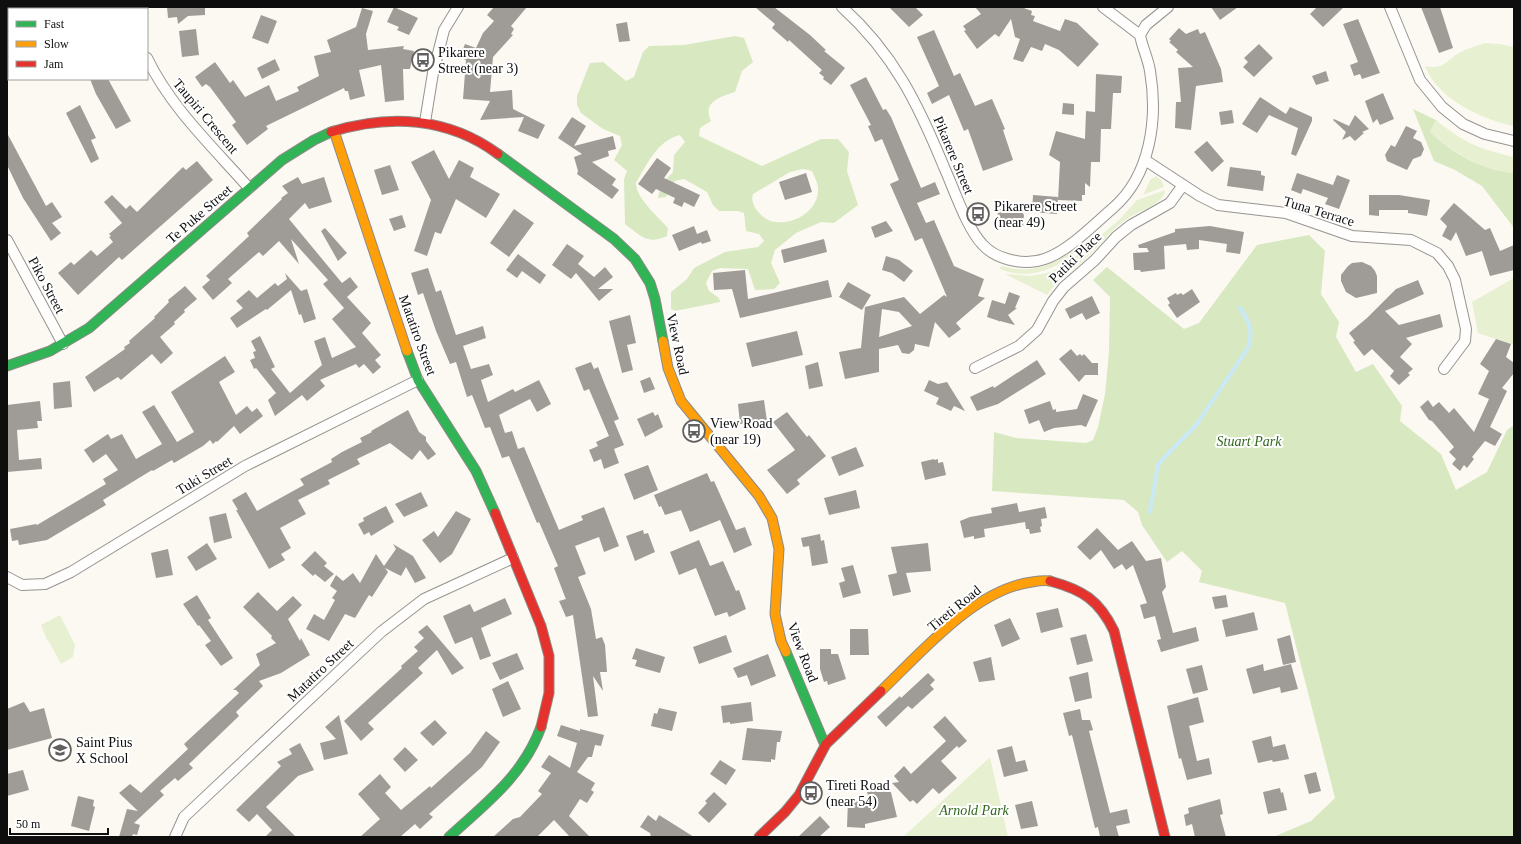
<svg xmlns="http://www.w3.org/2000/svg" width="1521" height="844" font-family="'Times New Roman',serif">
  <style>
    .green { fill: #e7f1d2 }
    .forest { fill: #d8e8c0; fill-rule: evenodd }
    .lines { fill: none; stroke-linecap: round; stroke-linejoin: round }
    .stream { stroke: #c9e9f6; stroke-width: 4 }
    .building { fill: #9f9c98; fill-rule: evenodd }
    .street-casing { stroke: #959491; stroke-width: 12 }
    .fast-casing { stroke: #8c8a87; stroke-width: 11 }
    .slow-casing { stroke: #8c8a87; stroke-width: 11 }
    .jam-casing { stroke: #8c8a87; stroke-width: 11 }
    .street { stroke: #fffefd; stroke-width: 10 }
    .fast { stroke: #30b455; stroke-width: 9 }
    .slow { stroke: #ff9f0a; stroke-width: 9 }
    .jam { stroke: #e5322d; stroke-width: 9 }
    .labels { text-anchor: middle; stroke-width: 4; stroke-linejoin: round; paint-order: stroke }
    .poi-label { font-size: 14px; fill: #0e0e0e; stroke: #fff; text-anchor: start }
    .street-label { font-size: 14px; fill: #0e0e0e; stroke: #fff }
    .park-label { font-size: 14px; font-style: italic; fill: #31671d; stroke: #fff }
  </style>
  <rect width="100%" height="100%" fill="#fcf9f2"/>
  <!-- green -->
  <path class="green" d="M1485,43l14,1 15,3v79c-31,-6 -77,-27 -89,-60 21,4 20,-6 36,-14 7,-4 16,-6 24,-9z
    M1436,120c26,22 46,30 78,37v16c-32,-3 -60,-19 -84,-41z
    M1156,176l6,5 2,6 -21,8 7,-15z
    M1165,190c-1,14 -24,20 -35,27 -17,10 -27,25 -41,38 -14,14 -31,24 -42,40l-42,-21 26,2 16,-3 17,-7 56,-47 17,-19z
    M1076,247l5,2c-21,16 -40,28 -67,24 -5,-1 -11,-2 -15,-5l3,-2c31,9 50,-1 74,-19z
    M1514,278v67l-36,-12 -6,-31z
    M60,615l15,30 -2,12 -12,7 -13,-24h-1l-6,-15z
    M990,757l18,80h-105z"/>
  <!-- forest -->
  <path class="forest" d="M735,36l9,2 9,24 -11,9 -7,21c-15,5 -33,10 -24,29l-11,7 -1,8 63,30 59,-27h17l11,13 -2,19 11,34 -24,18 -13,-1 -25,11 -21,17 -4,13 9,20 -6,6 -19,1 -7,-21 -28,-1 -8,3 -6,12 3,8 10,7 1,4 -45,9 -4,-2v-17l16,-13 7,-11 31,-16 33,-5 6,-6 -5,-7 -13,-3 -2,-18 -6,-2h-19l-6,-6 -6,-13 -23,-13 -9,2 -9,16 -8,1 3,-13 12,-13 1,-17 11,-13 -5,-7c-23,6 -33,29 -44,48 -1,14 23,35 32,45l-1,8c-20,9 -26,0 -42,-12l-1,-45 3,-8 -13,-11 8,-15 -2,-9 -17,-7 -22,-16 -4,-8v-9l13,-33 13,-1 23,19 8,-4 9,-25 6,-6 35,-1zM803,169l9,2c2,5 6,12 6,17 1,22 -22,36 -42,34 -13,-1 -27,-16 -23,-28l37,-22z
    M1413,109l23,11 -6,12c23,22 52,38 84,41v55l-32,-42 -27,-16 -21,-9z
    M1309,235l16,16 -4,43 18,28 -3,15 20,35 17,-8 29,42 -2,15 41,33 15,36 31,-18 20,-42 7,-5v412h-241l38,-16 24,-23 -50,-195 -86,-21 3,-11 -20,-20 -15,11 -25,-37 -4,-13 -14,-12 -132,-9 2,-59 22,6 70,5 7,-3 5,-13 7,-33 4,-42 1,-55 -17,-17 14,-13 77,62 15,-6 58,-78z"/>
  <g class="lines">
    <!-- stream -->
    <path class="stream" d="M1150,512l8,-47 4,-5 35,-36 51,-76c6,-15 1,-27 -8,-40"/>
  </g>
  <!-- building -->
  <path class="building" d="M167,7h38v8l-17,1 -10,8 -1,-7 -9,1z
    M394,7l24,11 -9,17 -12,-5 2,-3 -12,-5z
    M494,7h33l-16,19 3,3 -3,5 2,1 -20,22 -3,35 22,-2 1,19 32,16 -7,14 -20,-8 6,-14 -44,3 10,-19 -27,-2 3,-39 -6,-3 5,-13 11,4 7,-15 11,-12 -7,-6z
    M755,7h19l36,28 16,15 -2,1 21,17 -14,17 -8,-6 1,-2 -5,-4 3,-3 -33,-30 -1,2 -16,-14 3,-4z
    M889,7h26l8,8 -14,12z
    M975,7h46l11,4 -1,4 4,1 -2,5 27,10 5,-12 12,4 22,21 -21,23 -19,-17 -14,-6 -3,7 -11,-4 -8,15 -10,-3 7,-20 -5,-2 -4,-18 -12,18 -4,-3 -18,15 -13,-18 2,-1 -3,-4 18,-12z
    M1211,7h27l-18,13z
    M1317,7h27l-21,20 -13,-13z
    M1421,7h19l13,41 -14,5z
    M362,8l11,3 -7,23 2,16 36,-4 -1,3 11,2 -4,18h-7l1,31 -19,2 -4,-37 -22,5 6,26 -15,4 -2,-9h-3l-1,-3 -78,38 2,3 -21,16 -15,-20 4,-3 -26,-35 -4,-3 -4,3 -7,-10 20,-15 15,21 3,-3 12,17 24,-12 7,16 23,-10 -2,-4 22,-11 -5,-20 17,-4 -4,-12 29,-13z
    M261,15l16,6 -9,23 -16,-6z
    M1358,19l22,54 -18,6 -2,-5 -6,2 -4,-11 8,-3 -15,-38z
    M627,22l3,19 -11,1 -3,-18z
    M1179,28l7,6 12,-5 2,5 5,-2 16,37 2,13 -27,4 -5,44 -16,-2 1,-26h5l-3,-34 15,-1 -17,-15 2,-2 -9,-8 2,-1 -2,-2z
    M196,29l3,26 -17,2 -3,-26z
    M934,30l20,46 6,-3 15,33 17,-7 13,30 -2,1 10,30 -30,11 -15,-42 -4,2 -15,-36 -17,9 -5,-11 12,-7 -22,-49z
    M1259,44l14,14 -19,19 -11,-10 5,-5 -4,-4z
    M275,59l5,11 -18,9 -5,-11z
    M1326,71l3,10 -13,4 -4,-9z
    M1096,74l26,2 -1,17h-8l-2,36h-10l-1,33h-9l-1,25 -5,-4v12h-3v6l-24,-1 2,-38 -11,-7 7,-24 29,8 1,-28 9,1z
    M866,77l17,33 3,-1 5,8 30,71 14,-6 5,12 -23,9 9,20 8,-3 20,46 30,13 -6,17 7,2 -29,25 5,6 -12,9 -14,-16 -6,25 -14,-3 -1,6 -5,4 -7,-1 -4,-8 -19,4v23l-34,7 -6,-27 22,-4 4,-41 39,-10 16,17 24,-19 3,2 -25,-59 -7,3 -25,-57 9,-4 -17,-41 -7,3 -7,-16 3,-1 -21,-40zM882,309l17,3 13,14 -33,11z
    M90,79h18l23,42 -15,8 -20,-35z
    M1383,93l11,26 -14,6 -3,-6 -4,4 -8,-22z
    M1260,97l26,17 4,-7 22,10v4l-16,35 -5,-2 7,-26 -29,-13 -12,18 -15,-9z
    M1063,103l11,1v11l-12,-1z
    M80,105l16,33 -5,2 8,19 -8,4 -25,-50z
    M1232,110l2,13 -13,2 -2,-13z
    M1355,115l14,14 -7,3 2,1 -9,8 -5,-5 -8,4 4,-8 -13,-12 1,-1 15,7z
    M572,117l14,9 -12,20 39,-10 3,13 -8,2 1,5 -17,6 24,17 -4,6 7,5 -7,9 -35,-25 1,-3 -4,-14 8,-3 -24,-16z
    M1406,126l11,5 -4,7 8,4 3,7 -3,7 -8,3 -6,11 -20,-9 -2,-6 6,-10 4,2z
    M7,133l39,73 6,-4 10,15 -10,6 9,10 -10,8 -28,-43 -16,-33z
    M1207,141l17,20 -12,11 -18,-20z
    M434,150l15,29 10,-19 15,8 -4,9 30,17 -14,24 -30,-19 -15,35 -6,-2 -8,24 -13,-5 17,-51 -20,-38z
    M657,158l14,10 -7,10 36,17 -6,12 -10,-5 -2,5 -9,-4 2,-5 -19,-9 -4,5 -14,-10z
    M197,161l16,19 -91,80 -3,-3 -41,38 -20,-22 13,-11 3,3 17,-15 6,6 16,-14 -4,-5 2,-1 -2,-2 13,-11 -18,-21 8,-7 14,14 4,-4 7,7 46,-45 3,3z
    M390,165l9,25 -17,5 -8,-25z
    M1230,167l31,4v4l4,1 -2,15 -36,-5z
    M806,173l6,19 -27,8 -6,-18z
    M1297,173l36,12 4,-10 13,5 -11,29 -14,-5 3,-6 -25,-9 -2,5 -10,-4z
    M298,177l4,7 22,-7 8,25 -23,7 -4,-6 -16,16 53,64 8,-6 8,10 -11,10 24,26 -9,10 19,22 -6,5 6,7 -8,7 -9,-10 -5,4 -3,-4 -36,16 5,6 -18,15 -5,-6 -27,21 -7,-16 8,-7 -20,-25 -2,1 -4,-9 5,-2 -2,-6 3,-1 -5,-10 9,-5 15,31 -4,2 19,24 32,-28 -8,-24 11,-4 7,21 24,-11 -24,-28 12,-11 -21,-24 5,-4 -37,-41 8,25 -20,-23 -16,15 -4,-4 -31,27 4,4 -19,17 -11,-13 8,-7 -4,-4 43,-40 -2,-3 35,-34 -1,-1 7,-5 -6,-7z
    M1033,195l25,2 -1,17 -25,-2z
    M1369,195h30l31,5 -3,16 -19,-3v-3h-29v6l-10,-1z
    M1454,203l31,27 5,-2 10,23 14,-6v25l-24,6 -8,-25 -16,5 -10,-24 -5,9 -9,-5 5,-10 -7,-7z
    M514,209l20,14 -25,34 -19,-14z
    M998,209l23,1 3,5 -1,12 -26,-1z
    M402,215l4,12 -12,4 -5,-12z
    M886,221l7,10 -18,7 -4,-11z
    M694,226l3,8 10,-4 4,11 -9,3 -1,-2 -22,9 -7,-16z
    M1210,226l34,6 -4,22 -14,-2 1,-8 -28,-4v9l-12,1 -1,-6 -22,2 1,23 -24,3 -1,-2h-6l-1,-17 16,-1 -2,-4h-8l-1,-3 37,-13v-3z
    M325,228l22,25 -9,8 -17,-30z
    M824,239l3,13 -43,11 -3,-13z
    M567,244l17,12 -6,8 16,13 11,-10 8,10 -15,12h15l-14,12 -23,-28 -5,6 -19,-14z
    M518,254l28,21 -6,9 -18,-13 -5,7 -11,-8z
    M886,256l13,4 14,11 -9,11 -12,-9 -10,-3z
    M1362,262l9,4 4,5 2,5v17l-21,5 -10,-6 -5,-11v-6l7,-9 4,-3z
    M428,268l8,24 5,-2 15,45 27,-9 3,12 -23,8 8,23 18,-5 4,11 -12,5 7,22 25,-13 2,3 24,-12 12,24 -14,8 -7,-13 -31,16 6,18 7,-2 6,18 6,-2 35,83 24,-10 -2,-4 23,-9 15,39 -15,6 -5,-15 -24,9 11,28 -8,3 13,32 5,30 6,-2 3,8 2,27h-7l3,19 -10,-15 5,40 -10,1 -15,-102 -7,2 -7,-16 7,-2 -1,-2 -11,-29 4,-2 -19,-44 -2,1 -28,-67 -7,2 -12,-31 -5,1 -13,-33 -5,2 -11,-35 -6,2 -14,-33 -13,-38 -5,2 -7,-22z
    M745,270l3,29 80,-19 4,17 -92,21 -8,-29 -18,1 -1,-17z
    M285,273l16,18 6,-2 9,30 -12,4 -3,-9 -2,1 -8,-25 -24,20 -1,-1 -29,19 -7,-10 13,-10 -7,-7 13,-11 8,8 18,-15 3,3 9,-7z
    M1418,280l6,14 -39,17 14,14 41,-11 3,13 -37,11 6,6 -12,13 13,12 -5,4 2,2 -11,10 -9,-9 4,-5 -22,-22 -8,7 -11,-14 2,-1 -6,-8 18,-15 29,-29z
    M848,282l23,13 -9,15 -23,-13z
    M185,286l12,13 -13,11 1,2 -11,10 1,2 -15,13 13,16 -12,11 -9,-10 -31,26 -3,-3 -24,15 -9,-15 40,-28 -1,-2 6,-4 -1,-2 26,-23 -1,-1 15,-15 -1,-2z
    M1192,289l8,13 -23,16 -9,-13 2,-2 -3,-5 9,-5 1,2 4,-2 2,2z
    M1009,292l11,4 -5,12h2l-9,7 7,10 -15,-4 -1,1v-1l-12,-4 5,-17 13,4z
    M1092,296l8,17 -14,7 -4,-7 -12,6 -5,-10z
    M630,315l6,28 -9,2 6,25 -11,3 -13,-52z
    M797,331l6,24 -51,12 -6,-24z
    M1496,339l15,5 -5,13 8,6v10l-12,15 5,3 -17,36 12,7 -7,12 -10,-5 -13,16 2,2 -7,9 -3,-3 -4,6 -8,-7 4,-5 -7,-7 5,-5 -22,-26 -3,-1 -9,-13 8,-7 5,7 6,-5 10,11 5,-5 20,24 15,-33 -11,-5 11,-23 -9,-7z
    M1071,349l6,7 3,-2 2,2 2,-2 8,9h6v12h-13l-6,7 -20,-23z
    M225,356l10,16 -16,10 17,33 11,-9 5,6 5,-4 6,8 -23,18 -6,-8 -17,16 -1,-1 -3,3 -3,-4 -7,6 -29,17 -2,-3 -19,11 -1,-1 -49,30 3,5 -59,35 -28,5 -1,-5 -6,1 -2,-12 26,-5 1,1 69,-41 -3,-5 15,-9 -12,-16 -13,9 -9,-13 24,-16 3,5 11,-5 14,25 26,-15 -20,-32 12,-7 23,37 17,-10 -23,-40z
    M1037,360l9,14 -48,30 -21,7 -7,-14 23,-11 1,2z
    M591,362l3,7 4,-2 7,18 14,34 -5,2 10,24 -10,4 5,14 -15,6 -3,-10 -7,3 -5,-12 9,-4 -2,-4 13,-6 -20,-47 -5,2 -9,-23z
    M818,362l5,24 -14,3 -4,-23z
    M650,377l5,12 -11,4 -4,-12z
    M929,380l9,4 9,-2 18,29 -11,-5 -3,5 -15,-7 3,-6 -15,-7z
    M70,381l2,26 -18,2 -1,-26z
    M1083,394l15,6 -12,27 -5,-2 -27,3 -10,4 -5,-12 -10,4 -5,-14 26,-9 3,9 3,-1v3l21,-3z
    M764,400l3,21 -27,3 -2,-20z
    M40,401l2,20h-5l1,7 -21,2 2,30 22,-2 1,11 -35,3v-67z
    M408,410l11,22 7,5v4l10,13 -8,6 -8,-10 -8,10 -22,-17 -33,16 3,5 -32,16 2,4 -32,16 8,14 -26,14 11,20 -10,6 4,6 -16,9 -33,-59h2l-6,-10 14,-8 11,19 47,-26 -4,-6 32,-17 -1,-3 11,-7 20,-10 -2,-4 12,-6 -1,-1z
    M653,412l2,4 3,-2 5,13 -18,10 -8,-18z
    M787,412l20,25 2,-2 17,21 -29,24 3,4 -13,10 -20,-24 28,-20 -22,-28z
    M856,447l8,19 -25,10 -8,-19z
    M934,459v1l4,-1v4l5,-1 3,13 -21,5 -4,-18z
    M648,465l10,25 -24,10 -10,-26z
    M707,473l4,9 3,-1 22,49 9,-3 7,18 -18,8 -14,-33 -30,12 -9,-22 -16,5 -4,-9 -2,1 -5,-12z
    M856,490l4,18 -31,7 -5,-17z
    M421,492l7,14 -24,11 -9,-13z
    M1017,503l2,9 26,-5 2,11 -6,1 1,7 -2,1 1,5 -11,2 -1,-5h-3l-1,-7 -41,7 1,8 -11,2v-3l-10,2 -4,-17 10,-4 22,-4 -1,-5z
    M386,506l8,16 -23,14 -2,-4 -5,3 -6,-11 6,-3 -1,-3z
    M456,511l15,8 -19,35 -12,9 -18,-23 12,-9 4,6z
    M226,513l6,25 -18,5 -5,-26z
    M1097,528l21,22 14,-9 14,20 15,-3 5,29 -4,5 11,41 23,-6 3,14 -38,11 -4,-12 4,-1 -6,-23 -11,3 -4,-14 7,-2 -14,-38 -7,5 -4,-6 -8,5 -13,-19 -11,10 -13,-13z
    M643,530l1,4 4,-1 7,19 -20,9 -9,-25z
    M820,534l1,7 3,-1 4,23 -16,3 -3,-20 -6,1 -2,-9z
    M699,540l11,26 13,-5 13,30 3,-1 7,19 -17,8 -2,-5 -12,4 -19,-48 -17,7 -9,-23z
    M207,543l10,16 -21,12 -9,-14z
    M928,543l3,28 -25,2 5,19 -18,4 -5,-21 9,-2 -6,-26z
    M393,544l20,12 13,22 -11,5 -9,-16 -5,9 -16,-8 3,4 -16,25 -3,-2 -14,23 -10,-4 -16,27 -23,-12 8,-15 10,6 11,-20 -3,-2 5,-7 -7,-5 6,-11 7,6 10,-8 7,10 16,-29 8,12 12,-17z
    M168,549l5,26 -17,3 -5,-25z
    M315,551l12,12 -3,3 10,8 -9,8 -10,-8 -2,2 -12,-11z
    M853,565l8,28 -18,5 -4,-15 6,-2 -4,-13z
    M258,592l19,19 16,-15 9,9 -14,14 12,22 1,-3 9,17 -29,18 -22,8 4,5 -27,26 3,4 -50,48 4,4 -15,13 -3,-3 -15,13 4,4 -30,28 6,2 -3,10 -4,-1 -1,3h-13l8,-28 11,2 -19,-18 11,-9 11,9 47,-44 -4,-5 55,-51 -3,-3h-3l27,-25 -4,-11 20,-11 -5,-5 1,-2 -29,-29z
    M197,595l14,23 -3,2 25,38 -12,8 -16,-21 6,-4 -12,-16 -1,1 -15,-22z
    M1226,595l2,12 -13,2 -3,-12z
    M505,598l7,16 -31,14 10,28 -11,4 -8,-23 -17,7 -12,-28 27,-12 4,8z
    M1058,608l5,19 -22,6 -5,-20z
    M1254,612l4,18 -32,7 -4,-17z
    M1010,618l10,21 -18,8 -8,-22z
    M427,625l37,43 -12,7 -15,-25 -19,18 5,5 -55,50 6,6 -13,12 -17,-20 58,-53 -1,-2 17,-15 -4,-4 10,-9 -6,-6z
    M850,629h18l1,26h-19z
    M1086,634l7,27 -16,4 -7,-27z
    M726,635l6,17 -33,12 -6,-17z
    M1290,635l6,27 -13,3 -6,-26z
    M636,648l29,9 -5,16 -25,-7 2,-6 -5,-1z
    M820,649h11v5h7l8,25 -18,6 -1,-4 -3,1 -4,-13z
    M517,653l7,16 -24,11 -8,-17z
    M768,654l8,22 -25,10 -4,-11 -9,3 -5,-10z
    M991,657l4,23 -16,2 -6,-20z
    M1263,664l1,7 27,-7 7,25 -17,4 -1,-6 -27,7 -7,-25z
    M1202,665l6,25 -15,4 -7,-25z
    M1088,672l4,26 -17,4 -6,-25z
    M928,673l7,7 -5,5 4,4 -22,20 -4,-3 -22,21 -9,-10 23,-21 1,2z
    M508,681l13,28 -18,8 -11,-28z
    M1198,697l6,25 -15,4 8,35 12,-3 3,16 -25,6 -6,-22 -2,1 -12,-53z
    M24,702l6,10 14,-4 8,30 -45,12v-41z
    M751,702l2,19 -23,3v-2l-7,1 -2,-17z
    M659,708l18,4 -5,19 -21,-5 3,-13 3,1z
    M1080,709l2,11h8l3,10 -4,1 21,82 17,-4 3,14 -14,3 3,11h-19l-2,-10 -3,1 -23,-93 -3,1 -6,-23z
    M339,715l9,39 -24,6 -4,-17 16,-4 -11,-12z
    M945,716l22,25 -8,7 -2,-2 -16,15 16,17 -18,16 -6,-6 -16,16 -4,-4 -3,2 -18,-19 7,-1 -5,-6 10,-10 7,8 35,-33 -13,-14z
    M435,720l12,13 -14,13 -13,-13z
    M561,725l19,6v-2l24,6 -3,11 -6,-1 -3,12h-4l-11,15 18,11 -4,7 3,2 -7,11 -7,-4 -11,17 21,21h-20l-16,-17 -17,17h-44l20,-18 7,-2 22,-23 -4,-3 13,-18 -10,-6 8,-12 21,13 7,-25 -20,-7z
    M747,728l35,3 -2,11h-3l-2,18 -4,-1v3l-29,-2z
    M486,731l14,11 -18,25 -53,47 4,3 -13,12 -5,-5 -15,13h-40l20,-18 -22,-25 22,-20 11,13 -6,6 16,17 29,-24 1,2 39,-35z
    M1271,736l2,11 12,-3 4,15 -16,3 -1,-2 -14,3 -6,-22z
    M300,743l14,27 -16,6 -32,31 30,30h-31l7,-7 -15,-16 -8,8 -13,-12 45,-44 -4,-4 15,-8 -3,-5z
    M1012,746l4,16 9,-2 3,11 -24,6 -7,-27z
    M405,747l13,13 -13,12 -12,-13z
    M720,760l16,10 -10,15 -16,-11z
    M23,770l6,20 -22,6v-22z
    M1316,772l5,19 -12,3 -5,-19z
    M889,784l8,33 -32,7v4l-18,-1 1,-26 22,1 -3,-10 6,-2v-2z
    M1280,788l1,5 2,-1 4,18 -19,4 -5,-22z
    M714,792l13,12 -18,19 -11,-10 9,-10 -2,-2z
    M78,796l16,4 -1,6 2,1 -6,24 -18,-5z
    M1220,799l3,15 -3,1 6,22h-31l-3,-13 -6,2 -2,-11 5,-2 -1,-5z
    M1032,801l6,25 -17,3 -6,-24z
    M648,815l8,6 3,-6 35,22h-43l-1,-4 -10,-6z
    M820,816l10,11 -11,10h-21z"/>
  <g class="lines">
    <!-- street casing -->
    <g class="street-casing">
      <path id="street" d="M132,7v2
        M842,7c52,47 76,97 102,160 10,22 23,62 39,78 13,14 36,19 54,16 26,-4 56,-36 76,-53 38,-33 45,-90 37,-137 -2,-13 -8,-24 -10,-36l6,-10 22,-18
        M1103,7l37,28
        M1390,7l30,73 22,27 21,17 22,10 29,7
        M147,58c24,50 66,89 102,130
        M425,122l8,-49 11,-43 14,-23
        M1145,160l55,36 18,9 68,8 66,23 59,4 26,13 11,13 7,14 11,49 -1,12 -21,28
        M7,240l56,104
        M975,368l44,-22 18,-16 16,-29 11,-14 31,-27 21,-23 15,-12 39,-22 13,-18
        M7,577l15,8 23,-1 26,-12 174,-106 173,-86
        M175,837l9,-20 197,-185 43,-33 89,-41"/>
    </g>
    <!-- fast casing -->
    <g class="fast-casing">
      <path id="fast" d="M498,154l116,85 21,20 15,24 5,16 8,42
        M407,351l11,29 58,91 19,42
        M7,366l43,-15 39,-23 193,-168 32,-20 17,-8
        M786,652l39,93
        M449,837c37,-34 74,-61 92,-110"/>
    </g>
    <!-- slow casing -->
    <g class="slow-casing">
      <path id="slow" d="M334,131l73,220
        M663,341l5,27 13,33 78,95 13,22 7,31 -4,65 6,27 5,11
        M881,691c40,-38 94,-102 151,-109 6,-1 13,-2 18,-1"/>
    </g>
    <!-- jam casing -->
    <g class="jam-casing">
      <path id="jam" d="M331,132c58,-18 117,-15 167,22
        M495,513l46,113 8,30v37l-8,34
        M1050,581c33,9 49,19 64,50l51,206
        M759,837l26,-25 14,-17 27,-51 55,-53"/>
    </g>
    <!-- street -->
    <use href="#street" class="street"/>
    <!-- fast -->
    <use href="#fast" class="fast"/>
    <!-- slow -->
    <use href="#slow" class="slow"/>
    <!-- jam -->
    <use href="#jam" class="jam"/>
  </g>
  <!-- icons -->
  <defs>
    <g id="bus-ring" transform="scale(1.15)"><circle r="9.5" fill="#fff" stroke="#61605e" stroke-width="1.5"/><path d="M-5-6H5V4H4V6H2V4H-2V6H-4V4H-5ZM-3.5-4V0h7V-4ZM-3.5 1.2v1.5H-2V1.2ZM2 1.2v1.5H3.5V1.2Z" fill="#61605e"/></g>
    <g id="school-ring" transform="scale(1.15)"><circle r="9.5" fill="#fff" stroke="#61605e" stroke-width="1.5"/><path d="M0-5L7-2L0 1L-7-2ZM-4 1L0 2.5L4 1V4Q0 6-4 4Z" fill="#61605e"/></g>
  </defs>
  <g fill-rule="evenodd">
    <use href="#bus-ring" x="423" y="60"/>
    <use href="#bus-ring" x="978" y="214"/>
    <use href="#bus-ring" x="694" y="431"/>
    <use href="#school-ring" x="60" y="750"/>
    <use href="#bus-ring" x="811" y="793"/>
  </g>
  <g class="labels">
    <!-- poi labels -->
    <g class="poi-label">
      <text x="438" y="57">Pikarere<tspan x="438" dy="16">Street (near 3)</tspan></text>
      <text x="994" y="211">Pikarere Street<tspan x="994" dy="16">(near 49)</tspan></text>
      <text x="710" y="428">View Road<tspan x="710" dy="16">(near 19)</tspan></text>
      <text x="76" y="747">Saint Pius<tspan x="76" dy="16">X School</tspan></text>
      <text x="826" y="790">Tireti Road<tspan x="826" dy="16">(near 54)</tspan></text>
    </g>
    <!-- street labels -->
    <g class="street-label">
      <text transform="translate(206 116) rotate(50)" y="5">Taupiri Crescent</text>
      <text transform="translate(954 155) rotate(67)" y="5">Pikarere Street</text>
      <text transform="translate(1319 211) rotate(17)" y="5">Tuna Terrace</text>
      <text transform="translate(199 214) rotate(-41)" y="5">Te Puke Street</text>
      <text transform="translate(1075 257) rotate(-44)" y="5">Patiki Place</text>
      <text transform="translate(47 285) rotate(62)" y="5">Piko Street</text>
      <text transform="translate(418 335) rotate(70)" y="5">Matatiro Street</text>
      <text transform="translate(678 344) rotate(78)" y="5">View Road</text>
      <text transform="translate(204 475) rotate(-31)" y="5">Tuki Street</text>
      <text transform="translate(954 608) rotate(-39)" y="5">Tireti Road</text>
      <text transform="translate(803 652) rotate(69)" y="5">View Road</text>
      <text transform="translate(320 670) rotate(-43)" y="5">Matatiro Street</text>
    </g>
    <!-- park labels -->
    <g class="park-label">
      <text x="1249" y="446">Stuart Park</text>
      <text x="974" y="815">Arnold Park</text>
    </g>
  </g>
  <!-- border -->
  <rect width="1521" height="844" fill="none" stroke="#0e0e0e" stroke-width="16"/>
  <!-- legend -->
  <rect x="8" y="8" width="140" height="72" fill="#ffffff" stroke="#9f9f9f"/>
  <rect x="16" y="21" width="20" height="6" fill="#30b455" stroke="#9f9f9f"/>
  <text x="44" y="28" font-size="12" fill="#0e0e0e">Fast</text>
  <rect x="16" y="41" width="20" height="6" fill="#ff9f0a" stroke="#9f9f9f"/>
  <text x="44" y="48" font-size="12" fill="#0e0e0e">Slow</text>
  <rect x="16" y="61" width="20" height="6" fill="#e5322d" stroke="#9f9f9f"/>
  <text x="44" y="68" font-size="12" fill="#0e0e0e">Jam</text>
  <!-- scale -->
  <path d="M10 828v6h98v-6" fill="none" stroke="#0e0e0e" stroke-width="2"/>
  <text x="16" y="828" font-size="12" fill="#0e0e0e" stroke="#ffffff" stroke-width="3" paint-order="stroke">50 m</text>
</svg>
